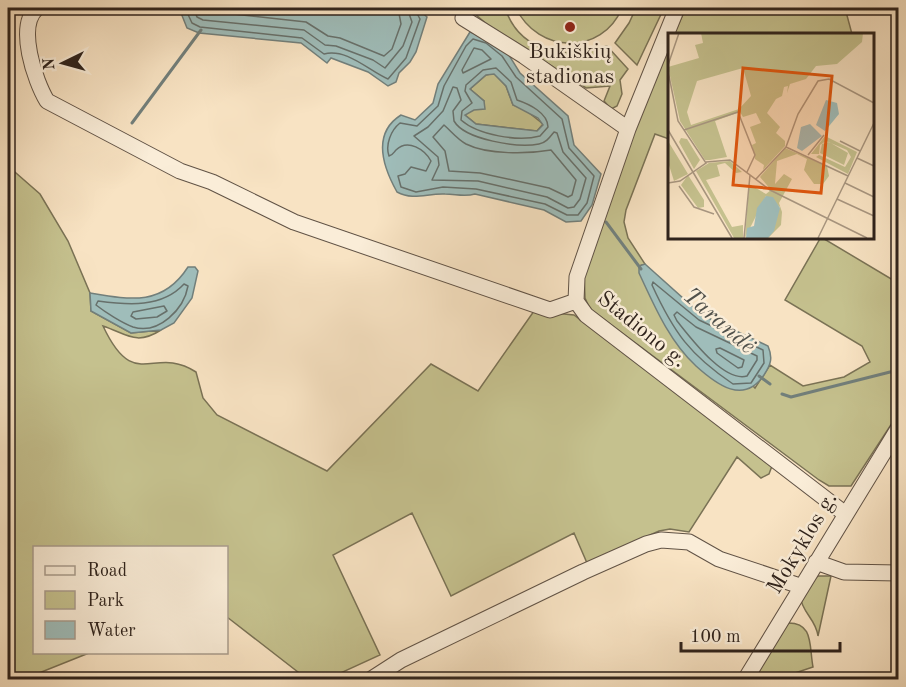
<svg xmlns="http://www.w3.org/2000/svg" width="906" height="687" font-family="'Old Standard TT',serif">
  <style>
    .green { fill: #c5c18e; stroke: #7a7255; stroke-width: 1.5 }
    .water { fill: #9fbdba; stroke: #727f7b; stroke-width: 1.5; fill-rule: evenodd }
    .lines { fill: none; stroke-linecap: round; stroke-linejoin: round }
    .shore { stroke: #67706b; stroke-width: 1.5 }
    .stream { stroke: #727f7b; stroke-width: 3 }
    .minor-casing { stroke: #615346; stroke-width: 17 }
    .minor { stroke: #faedd8; stroke-width: 15 }
    .poi-dot { fill: #8f2418; stroke: #faedd8; stroke-width: 2 }
    .labels { text-anchor: middle; stroke-width: 5; stroke-linejoin: round; paint-order: stroke }
    .poi-label { font-size: 22px; fill: #2f231c; stroke: #faedd8 }
    .street-label { font-size: 22px; fill: #2f231c; stroke: #faedd8 }
    .water-label { font-size: 24px; font-style: italic; fill: #51514b; stroke: #faedd8 }
    .inset-road { fill: none; stroke: #a89680; stroke-width: 1.5 }
    .view { fill: #df560d; fill-opacity: 0.15; stroke: #df560d; stroke-width: 3 }
    .inset-edge { fill: none; stroke: #2f231c; stroke-width: 3 }
  </style>
  <rect width="100%" height="100%" fill="#f8e3c3"/>
  <filter id="stains"><feTurbulence type="fractalNoise" baseFrequency=".00333" numOctaves="4"/><feColorMatrix values="0 0 0 0 .2 0 0 0 0 .09 0 0 0 0 .02 0 0 0 .5 -.17"/></filter>
  <radialGradient id="worn" r=".72"><stop offset=".6" stop-color="#630" stop-opacity="0"/><stop offset="1" stop-color="#630" stop-opacity=".3"/></radialGradient>
  <!-- green -->
  <path class="green" d="M468,8h37c15,45 62,52 102,38l21,23 -8,11 2,14 -5,12 -6,3 -7,-8 6,-15 -24,2 -97,-62z
    M516,8h106c-20,48 -84,46 -106,0z
    M636,8h28l-27,57 -22,-22 14,-20z
    M686,8h159l7,26h-178z
    M669,46v93l-14,-5 -29,76 -2,12 4,16 17,26 -6,2 116,122 15,-23 33,21 41,-9 26,-15 -8,-16 -77,-46 36,-63 77,46v131l-47,72h-22l-10,-6 -229,-171 -5,-11 -1,-26 40,-119z
    M494,73l12,13 7,19 10,3 20,16 -6,7 -61,-7 -11,-9 19,-14 -14,-12 16,-14z
    M8,166l32,28 28,47 22,52 1,18 40,22 30,-3c-25,16 -34,4 -58,-4 32,68 50,18 93,46l7,26 14,17 110,56 104,-107 47,27 56,-80 40,4 198,151 -3,8 -8,4 -24,-21 -48,75 -19,-3 -11,2 -72,32 -13,-30 -123,63 -39,-83 -79,42 47,100 -44,20 2,4h-31l-80,-62 -1,-69h-192v104l55,1 -65,26h-16z
    M818,576h13l-13,60c-2,-17 -16,-23 -18,-40l10,-15z
    M787,623c27,-1 22,23 26,44l-36,12 -24,1z"/>
  <!-- water -->
  <path class="water" d="M179,8h238l10,9 -11,35 -6,10 -11,11 -3,9 -8,4 -20,-14 -37,-14 -4,5 -26,-20 -102,-10 -12,-5z
    M470,32l19,6 18,14 13,21 48,43 6,29 27,29 -9,31 -11,16 -15,1 -22,-12 -69,-16c-11,3 -19,0 -30,0 -18,-1 -31,7 -48,-2 -14,-25 -26,-58 4,-77l14,5 18,-17 5,-19zM494,74l12,12 7,19 25,13 5,7 -6,6 -61,-7 -11,-9 9,-5 11,-1 -1,-8 -14,-12 16,-14z
    M645,264l57,51 66,31c5,12 3,18 -4,29 -20,30 -47,10 -68,-9 -27,-25 -42,-61 -57,-93v-7z
    M188,267h7l3,4 -6,27 -18,25 -13,7 -30,3 -40,-22 -1,-18c41,7 73,13 98,-26z"/>
  <g class="lines">
    <!-- shore -->
    <path class="shore" d="M185,8l7,15 8,4 102,11 22,16c23,-6 45,17 64,25l18,-21 14,-39 -6,-11
      M193,8l4,9 6,3 101,10 21,15 11,1 37,14 12,8 18,-22 9,-24 -5,-14
      M203,8l3,3 100,11 22,14 12,2 44,18 8,-7 9,-25 -3,-16
      M473,39l13,4 16,13 14,21 46,42 7,29 25,28 -7,27 -9,12h-11l-22,-11 -69,-15 -33,-2 -27,5 -15,-5 -3,-11 7,-2 6,-7 15,4 5,-10c-6,-11 -23,-23 -35,-11 -2,2 -3,5 -7,6 -4,-11 2,-26 11,-33l17,3 21,-20 6,-20 22,-40z
      M474,48l8,2 9,9 -28,14 -1,-3z
      M496,68l15,14 6,18c12,4 31,13 31,27l-8,9c-22,6 -62,-1 -79,-16l1,-9 10,-8 -7,-12 1,-6 17,-15z
      M453,87l4,1 4,12 -8,11 1,10c11,19 64,27 85,23 7,-1 11,-7 15,-12l3,1 6,19 23,26 -6,21 -6,8 -6,1 -21,-11 -69,-16 -46,-1 7,-15 -1,-8 -24,-21 14,-9 15,-16z
      M444,125c7,6 13,14 22,19 22,11 62,10 85,6l25,30 -4,15 -4,2 -19,-9 -69,-15 -31,-2 -4,-20 -12,-14z
      M653,282l46,38 64,30 1,13 -13,20 -18,1c-43,-29 -59,-51 -81,-99z
      M184,284l4,2c-4,23 -29,49 -55,41 -11,-4 -28,-15 -37,-22l2,-4c30,4 64,7 86,-17z
      M164,306l3,5 -10,6 -21,2 -5,-3 2,-4z
      M677,312l19,15 61,29v4l-10,16c-23,7 -57,-39 -70,-55l-3,-6z
      M720,348l24,12 -2,7 -4,1 -21,-15 -1,-4z"/>
    <!-- stream -->
    <path class="stream" d="M132,123l69,-93
      M606,222l35,47
      M759,376l11,8
      M782,394l9,3 107,-27"/>
    <!-- minor casing -->
    <g class="minor-casing">
      <path id="minor" d="M37,8c-21,18 -2,73 10,93l133,70 32,11 82,40 256,88 26,-9
        M677,8l-49,121 -51,148 -1,24 10,14 258,198
        M463,18l61,38 104,73
        M816,562l28,10 54,1
        M370,680l31,-20 182,-88 63,-28 15,-4 28,2 30,17 81,27
        M745,680l153,-251"/>
    </g>
    <!-- minor -->
    <use href="#minor" class="minor"/>
  </g>
  <!-- markers -->
  <circle class="poi-dot" cx="570" cy="27" r="6"/>
  <g class="labels">
    <!-- poi labels -->
    <g class="poi-label">
      <text x="570" y="58">Bukiškių<tspan x="570" dy="25">stadionas</tspan></text>
    </g>
    <!-- street labels -->
    <g class="street-label">
      <text transform="translate(643 328) rotate(39)" y="8">Stadiono g.</text>
      <text transform="translate(801 542) rotate(-59)" y="8">Mokyklos g.</text>
    </g>
    <!-- water labels -->
    <g class="water-label">
      <text transform="translate(720 320) rotate(41)" y="8">Tarandė</text>
    </g>
  </g>
  <!-- overview -->
  <g transform="translate(668 33)">
    <rect width="206" height="206" fill="#f8e3c3"/>
    <path d="M33,0h162l-1,9 -25,22 -21,2 -10,13 -16,5 -3,9 1,-7 -4,1 -2,9 -6,3 -9,14 13,14 -4,6 9,8v5l-22,24 1,-5 -9,-6 -3,-14 4,-2 -6,-16 11,-4 -5,-10 -13,4 -3,-5 -25,9 12,36 -17,3h-5l-25,-39 -12,-54 31,-9 -4,-13 8,-2zM75,35l8,28 -12,13 -48,16 -4,-13 10,-31zM157,103l32,16 -9,22 -32,-17 3,-2 26,12 6,-10 -4,-7 -21,-9 -6,4 -1,9h-8zM13,105l6,1 13,21 -6,9 -15,-27zM0,108l20,33 -14,7 -6,-19zM161,109l19,11 -4,12 -24,-12 2,-9zM117,115l42,18 2,10 -6,8h-9l-10,-14 3,-11 -10,-5 -20,7 -2,23 9,-10 8,5 -13,24 3,9 -1,13 -13,13 12,-31 -14,-11 -21,42 4,-54 17,10 5,-4 -11,-13zM62,128l12,11 -6,1 -11,-10 -8,2 3,11 -14,4 26,47 11,-2v13h-9l-38,-67 13,-8zM20,142l16,25v7l-6,1 -17,-23z" fill="#c5c18e" fill-rule="evenodd"/>
    <path d="M158,67l11,3 2,11 -14,17 -9,-6zM142,91l12,12 -20,15 -5,-3 4,-21zM98,163l7,1 7,11 -6,23 -6,7h-22l1,-10 7,-2 3,-18z" fill="#9fbdba"/>
    <path class="inset-road" d="M0,32l11,-32M0,38l10,50 28,42 -26,18 -12,2M0,97l64,108M16,97l54,-18 17,43 -8,17M172,108l20,10M118,114l12,-33 20,-33 11,-2 45,24M118,114l62,29M140,122l16,-20M189,125l17,8M38,129l24,-2 40,30 97,48M88,146l30,-32M177,150l29,14M11,153l15,21 20,7M169,166l37,17M76,205l6,-63M150,205l56,-115"/>
    <path class="view" d="M75,35l89,8 -11,117 -88,-8z"/>
    <rect width="206" height="206" class="inset-edge"/>
  </g>
  <!-- margin -->
  <rect width="906" height="687" fill="none" stroke="#f8e3c3" stroke-width="30"/>
  <rect x="9" y="9" width="888" height="669" fill="none" stroke="#2f231c" stroke-width="3"/>
  <rect x="15" y="15" width="876" height="657" fill="none" stroke="#2f231c" stroke-width="1.5"/>
  <!-- legend -->
  <rect x="33" y="546" width="195" height="108" fill="#faedd8" stroke="#a99c8d" stroke-width="1.5"/>
  <rect x="45" y="566" width="30" height="9" fill="#faedd8" stroke="#a99c8d" stroke-width="1.5"/>
  <text x="87" y="576" font-size="18" fill="#2f231c">Road</text>
  <rect x="45" y="591" width="30" height="18" fill="#c5c18e" stroke="#a99c8d" stroke-width="1.5"/>
  <text x="87" y="606" font-size="18" fill="#2f231c">Park</text>
  <rect x="45" y="621" width="30" height="18" fill="#9fbdba" stroke="#a99c8d" stroke-width="1.5"/>
  <text x="87" y="636" font-size="18" fill="#2f231c">Water</text>
  <!-- north arrow -->
  <g transform="translate(63 63) rotate(265)" stroke="#faedd8" stroke-width="4.5" paint-order="stroke">
  <path d="M0-4.5L10 22L0 15L-10 22Z" fill="#2f231c"/>
  <text y="-9" font-size="16" font-weight="bold" text-anchor="middle" fill="#2f231c">N</text>
  </g>
  <!-- scale -->
  <path d="M681 642v9h159v-9" fill="none" stroke="#2f231c" stroke-width="3"/>
  <text x="690" y="642" font-size="18" fill="#2f231c" stroke="#faedd8" stroke-width="4.5" paint-order="stroke">100 m</text>
  <rect width="100%" height="100%" filter="url(#stains)"/>
  <rect width="100%" height="100%" fill="url(#worn)"/>
</svg>
